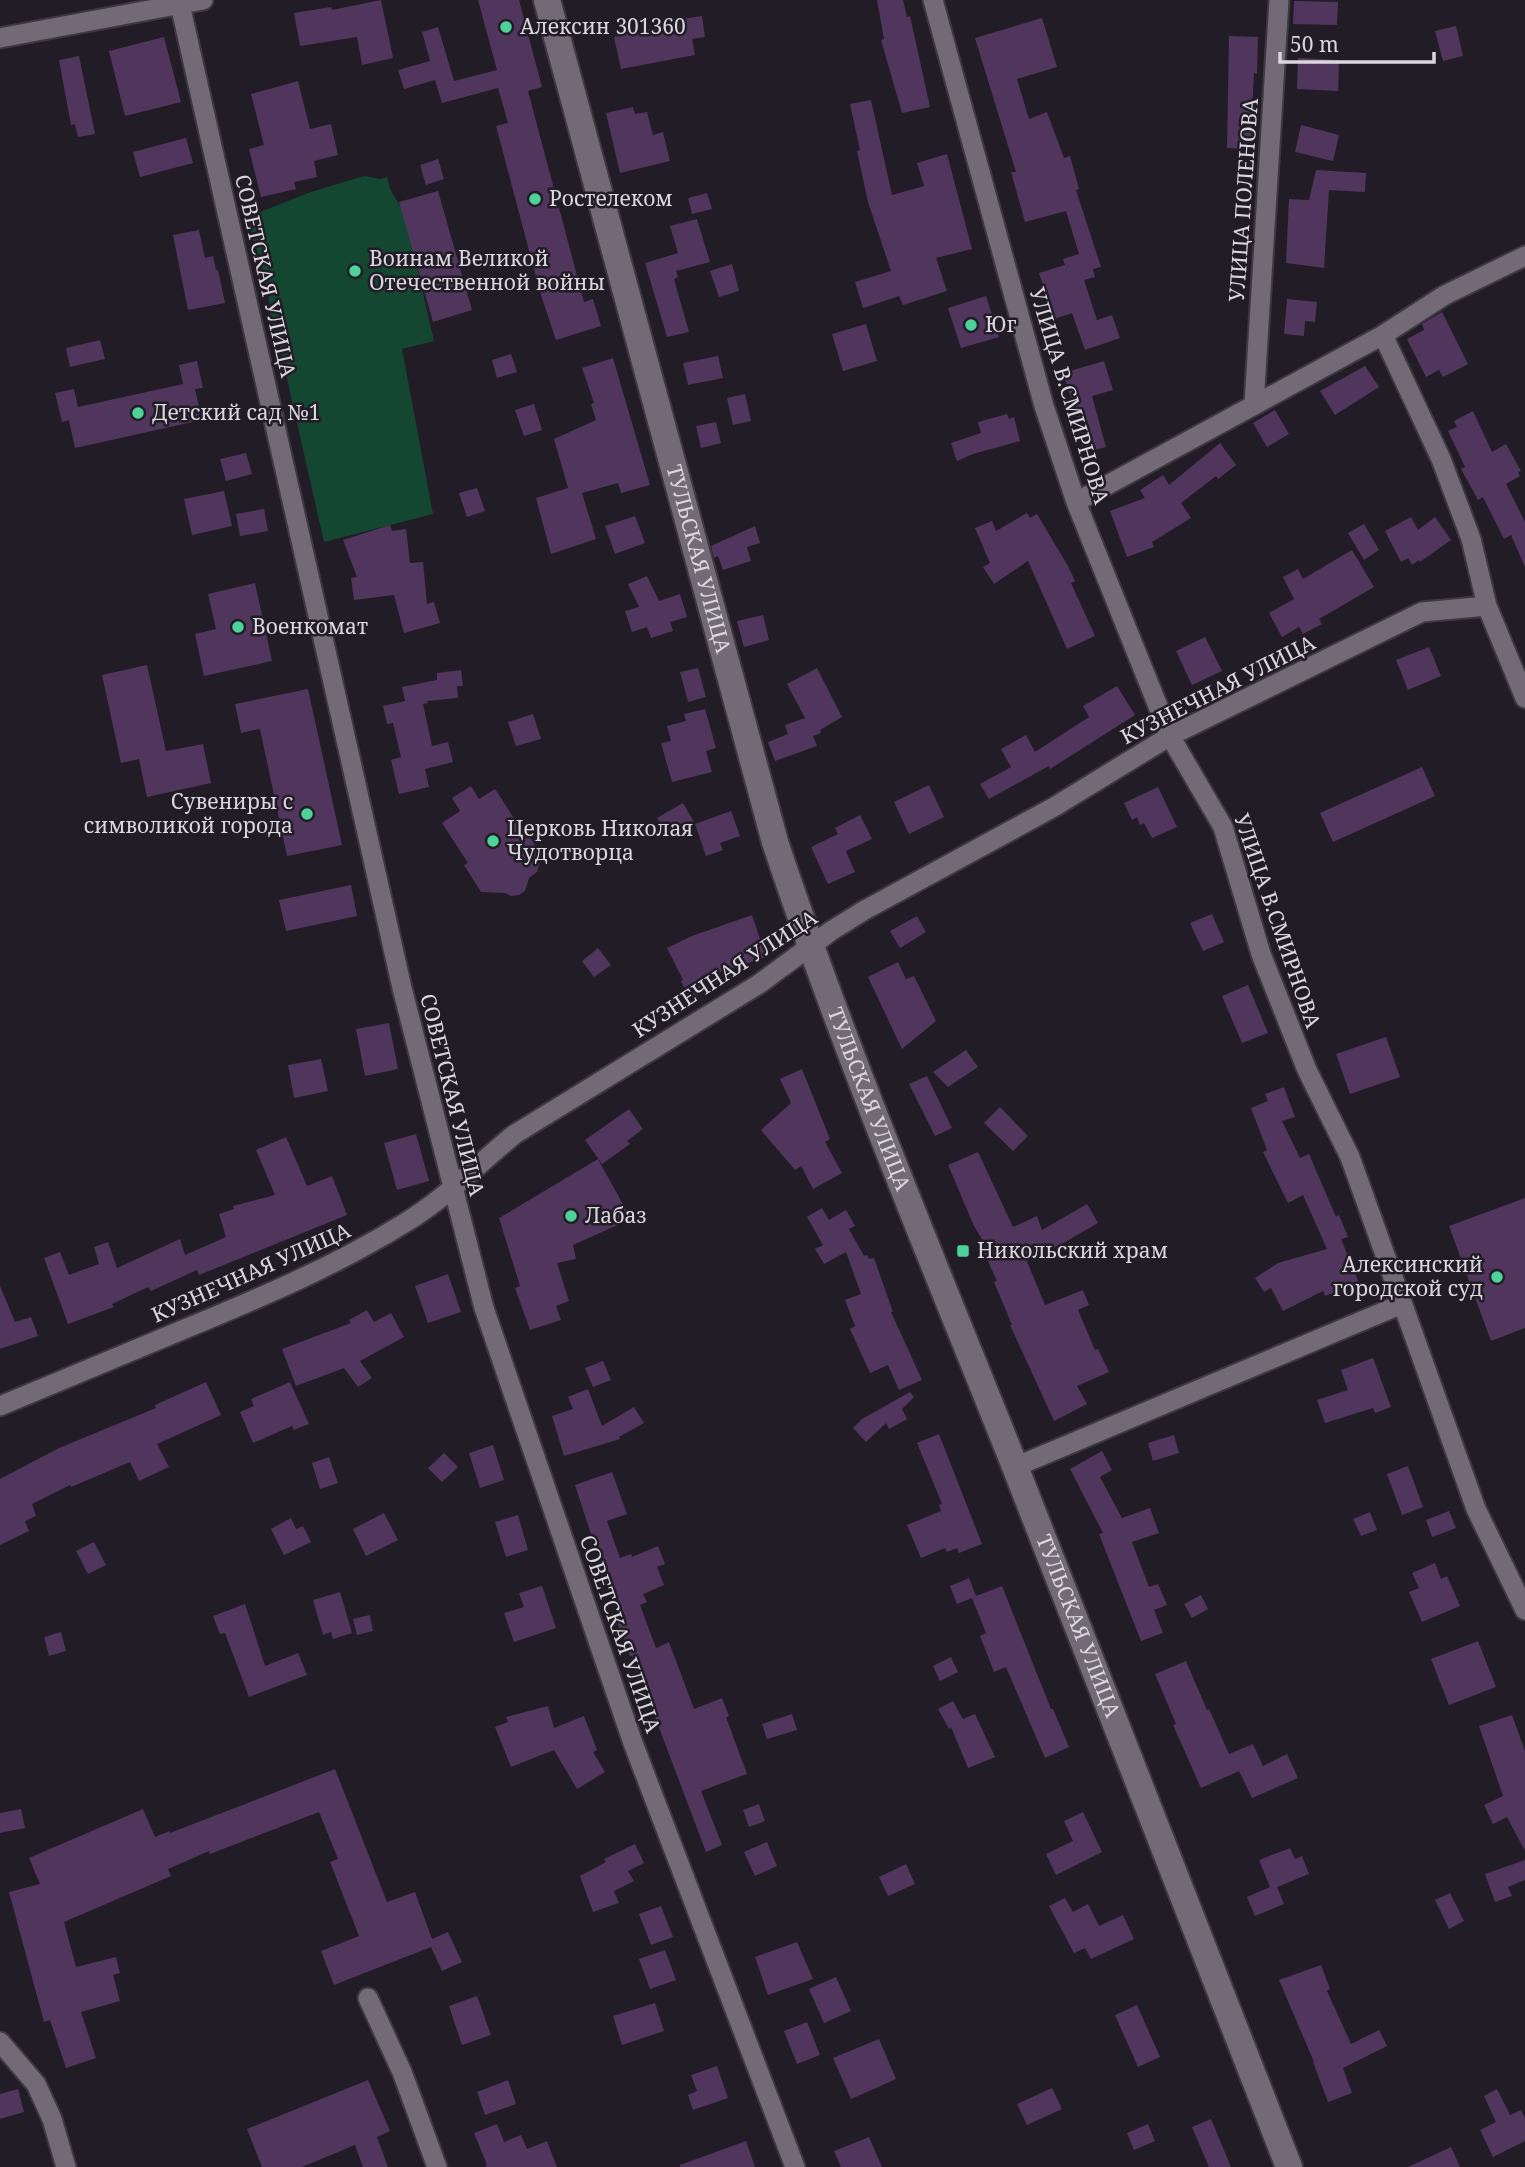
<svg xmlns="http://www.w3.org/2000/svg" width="1525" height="2167" font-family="'Noto Serif',serif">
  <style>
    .green { fill: #134731 }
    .building { fill: #50365c }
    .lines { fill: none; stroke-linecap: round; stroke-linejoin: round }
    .minor-casing { stroke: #3e3841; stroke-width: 23 }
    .secondary-casing { stroke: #3e3841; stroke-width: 30 }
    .minor { stroke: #726a76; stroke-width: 19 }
    .secondary { stroke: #726a76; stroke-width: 26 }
    .poi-dot { fill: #4dd39a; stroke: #221c26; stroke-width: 2.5 }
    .labels { text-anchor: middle; stroke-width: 5; stroke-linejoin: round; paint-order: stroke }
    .poi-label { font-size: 21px; fill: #dbd7de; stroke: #221c26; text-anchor: start }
    .street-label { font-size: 21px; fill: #dbd7de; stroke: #221c26 }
  </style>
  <rect width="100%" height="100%" fill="#221c26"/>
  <!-- green -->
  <path class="green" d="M364,176l16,3 7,-2 3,12 15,26 29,126 -32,8 31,165 -109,28 -46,-203 -8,-9c2,-23 -3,-44 -9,-66 -5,-20 -12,-27 -11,-48l58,-23z"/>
  <!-- building -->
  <path class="building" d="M381,0l12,58 -31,7 -5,-28 -57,9 -6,-33 37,-6 1,3z
    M478,0h41l23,87 -14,4 56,211 9,-3 8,27 -45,14 -16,-48 -44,-166 12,-3 -10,-35 -56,15 -7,-23 -31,9 -6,-19 32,-9 -8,-29 16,-5 16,54 43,-11z
    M877,0h26l4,17 3,-1 20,91 -28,6 -21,-73 3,-1z
    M1294,1l44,1 -1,23 -44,-1z
    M702,16l3,21 -13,2 3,16 -74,14 -7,-32 56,-12 -1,-4z
    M1042,18l15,49 -40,12 12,40 18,-7 17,46 6,-2 9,33 -3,1 25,77 -8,2 2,8 -11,3 13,40 15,-5 8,23 -35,12 -13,-37 -18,6 -15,-46 26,-8 -2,-6 16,-5 -13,-43 -41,11 -14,-50h5l-41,-134z
    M1456,26l7,30 -20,5 -8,-30z
    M1229,36l29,1 -1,37 -3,-1 -4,76 -23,-1z
    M164,37l17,65 -56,14 -16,-65z
    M79,56l16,78 -17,3 -3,-13 -4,1 -12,-65z
    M1298,58l41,2 -1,31 -41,-2z
    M298,81l12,48 21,-5 7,31 -24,6 3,16 -23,5 2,7 -35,8 -12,-48 15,-4 -13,-51z
    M871,100l21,95 32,-9 -7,-23 30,-9 25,95 -36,9 11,33 -44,14 -4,-9 -36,12 -8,-26 36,-11 -23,-69 -11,-51 3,-1 -10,-46z
    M633,107l2,7 12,-2 6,23 10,-3 7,29 -50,12 -14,-60z
    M1301,125l38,10 -6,26 -38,-9z
    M186,138l7,25 -53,14 -7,-25z
    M438,159l6,20 -18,6 -6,-20z
    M1316,170l50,3 -1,19 -36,-2 -5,78 -38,-5 3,-64 20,1z
    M438,191l34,119 -39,12 -34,-120z
    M707,193l5,16 -20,5 -4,-16z
    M697,219l13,43 -34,9 2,6 -4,2 15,53 -22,5 -22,-74 33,-10 -8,-27z
    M199,230l6,28 8,-2 3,14h2l7,33 -37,7 -15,-75z
    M732,264l7,27 -20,6 -9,-26z
    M986,296l13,41 -38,11 -13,-40z
    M1287,299l30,3 -2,20 -10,-1 -1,15 -20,-2z
    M1442,312l26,52 -25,13 -4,-7 -13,7 -19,-38 17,-9 -2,-6z
    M866,324l11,37 -34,10 -11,-37z
    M100,340l5,19 -35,8 -4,-19z
    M511,354l6,18 -20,6 -5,-18z
    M718,356l5,22 -35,7 -5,-22z
    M613,358l37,127 -29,8 -3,-10 -36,10 14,46 -45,15 -15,-56 32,-10 -14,-49 42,-19 -5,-16 3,-1 -12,-35z
    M197,361l6,27 -8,1 7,31 -127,28 -6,-28 -7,2 -7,-29 19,-4 4,18 105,-23 -4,-19z
    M1104,361l9,29 -21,6 14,51 -22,6 -9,-33h3l-15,-47z
    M1365,366l14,21 -44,28 -15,-24z
    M745,394l6,27 -18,4 -6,-27z
    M534,404l8,26 -18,6 -9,-26z
    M1275,410l14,24 -22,13 -14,-24z
    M1473,411l19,41 14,-8 15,27 -3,1 2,4 -14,8 19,38v45l-14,-32 -7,4 -21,-42 -5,3 -17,-31 4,-2 -17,-36 9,-4 -3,-6z
    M1007,414l2,5 5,-2 6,24 -47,13 -16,7 -6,-18 30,-10 -3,-11z
    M716,422l5,21 -20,5 -5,-22z
    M1220,443l16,22 -18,14 -2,-3 -35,27 10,15 -39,24 2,5 -27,10 -17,-46 35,-13 -5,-8 23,-15 6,10z
    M246,453l6,21 -26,7 -6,-22z
    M477,488l8,23 -18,6 -8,-24z
    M224,491l8,35 -40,9 -8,-36z
    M264,509l4,22 -28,5 -4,-22z
    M1027,513l3,5 7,-4 31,52 7,15 -4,2 24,53 -28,13 -39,-88 -34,23 -11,-17 7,-4 -15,-35 17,-7 4,10z
    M635,516l10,27 -30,11 -10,-28z
    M1411,517l7,13 17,-13 16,23 -31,22 -1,-2 -7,5 -4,-7 -7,4 -16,-31z
    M1364,524l15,26 -15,10 -16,-27z
    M390,525l2,6 14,-2 4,34 13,-1 4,42 7,-2 6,21 -36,10 -10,-38 -40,5 -3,-22 6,-1 -14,-37z
    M755,526l5,17 -13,4 4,14 -28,9 -5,-14 -4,2 -3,-12z
    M1352,550l22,37 -55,32 3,5 -19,10 -4,-7 -17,10 -13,-24 25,-14 -11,-22 15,-8 5,10z
    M647,576l12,25 21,-7 7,23 -17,5 3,9 -22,7 -4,-11 -15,5 -7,-21 14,-4 -11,-23z
    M255,583l17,78 -68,15 -9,-42 21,-5 -8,-35z
    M763,615l6,25 -25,7 -7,-26z
    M1205,637l17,34 -30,14 -16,-34z
    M1429,647l12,29 -33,14 -12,-30z
    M147,665l19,86 37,-7 8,39 -64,14 -8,-38 -18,4 -19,-88z
    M698,668l8,29 -18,5 -8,-30z
    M817,668l25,49 -22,13 1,3 -8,3 4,10 -42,15 -7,-19 20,-8 -3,-9 20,-7 -18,-34z
    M461,670l2,16h-6l1,12 -31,3 1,2 -5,1 9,42 16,-4 5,20 -28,7 4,18 -30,7 -8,-34 10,-3 -8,-34 -6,1 -4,-18 22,-5 -3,-14 35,-7v-7z
    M1117,686l18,29 -85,54 -1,-3 -60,33 -9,-15 31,-17 -10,-18 25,-14 9,17 54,-35 -6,-11z
    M308,689l34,156 -55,11 -27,-127 -19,4 -6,-29z
    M705,709l11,39 -10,3 6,21 -40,10 -11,-39 10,-2 -4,-15 19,-5 -2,-7z
    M533,714l8,25 -25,7 -8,-24z
    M1422,767l13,29 -102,46 -13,-29z
    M929,785l15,32 -35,17 -15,-32z
    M471,786l8,13 16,-10 26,40 3,-2 16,27 -4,2 3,9 -2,7 -8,6 -4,13 -6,4 -8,1 -6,-3 -24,-1 -17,-27 4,-2 -26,-40 18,-12 -8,-13z
    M1158,787l19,40 -25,11 -8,-15 -4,2 -3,-8 -5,3 -8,-17z
    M683,803l11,19 -26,15 -11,-19z
    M731,811l9,25 -20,7 3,7 -17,6 -11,-32z
    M860,815l12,24 -26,12 9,21 -27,12 -17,-37 27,-13 -3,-6z
    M351,885l6,31 -71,15 -7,-31z
    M1212,914l12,28 -21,9 -13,-28z
    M752,915l14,42 -64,21 6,13 -19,8 -8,-18 2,-1 -16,-32 25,-12z
    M917,916l9,16 -26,16 -10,-17z
    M598,948l13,17 -17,12 -12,-16z
    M898,962l8,17 8,-3 22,45 -34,28 -34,-72z
    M1248,985l20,48 -26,10 -20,-47z
    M389,1023l9,46 -33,7 -9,-47z
    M1386,1037l14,40 -50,17 -14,-40z
    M966,1050l12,17 -30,20 -15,-15z
    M321,1059l7,32 -34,7 -6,-33z
    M802,1069l28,70 -5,3 17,31 -29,16 -12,-23 -6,4 -34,-40 30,-27 -11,-24z
    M927,1076l25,52 -17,8 -26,-52z
    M1284,1087l11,30 -13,4 18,37 9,-4 27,63 3,-2 9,22 -7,2 18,44 -34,13 -2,-5 -40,20 -12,-23 -7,4 -9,-14 23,-15 49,-14 -24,-54 -15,8 -25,-51 4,-2 -16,-42 17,-7 -3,-7z
    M1000,1107l28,29 -15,15 -29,-28z
    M629,1109l14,20 -16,12 3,3 -28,20 -17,-24z
    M416,1134l13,47 -32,9 -13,-47z
    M286,1137l21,49 25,-10 15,39 -148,60 -2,-5 -46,21 -3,-4 -36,17 2,3 -46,17 -24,-66 16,-6 9,23 30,-11 -5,-17 14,-5 9,26 63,-29 5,16 41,-18 -7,-23 15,-5 -1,-3 42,-11 -19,-45z
    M978,1152l35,75 24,-11 5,14 45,-26 11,19 -38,22 -34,14 19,46 38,-15 6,15 -11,5 17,40 3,-1 11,23 -32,14 10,18 -33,17 -44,-96h2l-18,-43 3,-1 -13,-28 5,-2 -15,-25 -26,-61z
    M598,1159l33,60 -58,26 3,14 -19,4 12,38 -13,5 5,14 -31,10 -15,-42 5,-2 -21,-68z
    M1525,1198v130l-34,13 -42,-115z
    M822,1208l7,12 17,-10 9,16 -6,3 15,27 3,-1 2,4 5,-1 19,54h-2l31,68 -23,10 -11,-25 -18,8 -20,-44 5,-3 -10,-26 16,-6 -15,-42 -22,12 -9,-15 8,-4 -16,-28z
    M448,1274l13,38 -33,11 -13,-37z
    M0,1286l15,36 16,-5 7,19 -38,13z
    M367,1310l7,12 17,-9 13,24 -44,24 12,17 -14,9 -14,-19 -48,18 -14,-37 69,-26 -2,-3z
    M1373,1358l18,49 -16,6 -2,-5 -48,15 -8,-23 31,-10 -7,-20z
    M603,1361l8,19 -18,7 -8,-19z
    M206,1382l15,33 -64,29 12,23 -30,14 -9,-19 -59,25 -1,-2 -38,19 4,12 -11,5 4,10 -29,14v-66l59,-31 97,-40 -1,-3z
    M290,1382l19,42 -15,6 -2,-4 -39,17 -13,-31 14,-6 -3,-7z
    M588,1389l14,37 32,-19 10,16 -25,14 1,2 -56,17 -12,-40 21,-7 -5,-12z
    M910,1392l4,5 -12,12 5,10 -18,10 -3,-6 -20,19 -13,-14 9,-9z
    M939,1434l43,110 -23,9 -2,-5 -10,4 -2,-4 -24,10 -14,-33 34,-14 -2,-6 3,-1 -25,-61z
    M1174,1435l5,18 -26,8 -5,-18z
    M493,1445l11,35 -24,8 -11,-35z
    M1102,1451l10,19 -12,7 22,41 28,-10 9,25 -27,9 17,45 9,-3 9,21 -13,5 9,23 -22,8 -42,-107 4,-1 -33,-64z
    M444,1453l14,14 -16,15 -14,-14z
    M329,1457l9,26 -18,6 -8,-26z
    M1408,1466l15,41 -21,8 -15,-41z
    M612,1472l15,42 -20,7 13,37 11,-4 1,3 26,-11 7,18 -8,3 7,18 -21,9 4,8 -7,3 16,43 13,-6 25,67 28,-11 7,18 -3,1 21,57 -46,17 21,54 -16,7 -74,-196h-2l-13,-34 9,-3 -18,-43 -3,1 -30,-92z
    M1449,1511l7,17 -24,9 -6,-17z
    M1370,1512l7,18 -16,6 -8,-17z
    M384,1513l14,27 -32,16 -13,-27z
    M518,1515l10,35 -22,7 -11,-35z
    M291,1518l5,11 7,-3 8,16 -27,13 -13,-26z
    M94,1542l12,23 -18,9 -12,-23z
    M1435,1563l6,16 6,-3 13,30 -38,16 -13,-30 10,-4 -7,-15z
    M969,1578l7,18 26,-10 49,123h2l16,38 -24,11 -39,-91 -12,5 -14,-36 6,-3 -14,-35 -15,6 -7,-18z
    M542,1586l14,42 -42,14 -10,-29 20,-6 -5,-14z
    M340,1592l12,41 -19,6 -2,-7 -8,3 -10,-35z
    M1201,1595l7,14 -16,9 -8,-14z
    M245,1604l20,62 33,-13 9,22 -58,22 -24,-64 -5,1 -7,-18z
    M370,1615l3,16 -16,4 -4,-16z
    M61,1632l5,19 -17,5 -5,-19z
    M1478,1641l18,46 -47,18 -18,-46z
    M951,1657l7,15 -18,9 -7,-15z
    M1186,1661l21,49 2,-1 20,45 24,-10 10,22 24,-12 11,24 -46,20 -13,-27 -38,17 -28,-63 3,-1 -21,-50z
    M953,1701l10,18 12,-5 20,43 -27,11 -17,-41 -2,2 -11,-20z
    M548,1706l6,22 30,-12 13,34 -4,2 12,20 -28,17 -23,-39 -43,17 -16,-40 13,-5 -2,-5z
    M792,1714l5,16 -30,9 -5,-15z
    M1512,1715l13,36v100l-18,-34 -14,7 -9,-19 19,-9 -24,-70z
    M335,1769l52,133 28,-10 17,47 16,-7 14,30 -20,9 -11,-24 -97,38 -13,-34 38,-15 -29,-74 8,-3 -19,-47 -109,42 -1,-3 -41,18 3,7 -107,46 12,45 40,-10 4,16 -7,2 7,26 -39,11 15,46 -30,10 -16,-48 -6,2 -35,-130 31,-8 -11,-26 114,-49 12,28 15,-6v2z
    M759,1804l6,17 -16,6 -6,-17z
    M21,1809l4,19 -25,5v-20z
    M1083,1812l19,40 -46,23 -10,-21 27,-13 -9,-20z
    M767,1842l10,24 -22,10 -11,-24z
    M635,1844l9,19 -16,8 6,10 -20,10 5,12 -26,9 -13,-36 26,-14 -2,-3z
    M1290,1848l5,11 7,-3 7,18 -32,13 7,17 -29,12 -8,-19 23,-10 -11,-27z
    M1525,1860v20l-17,7 4,9 -17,6 -10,-28z
    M906,1864l9,20 -27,12 -9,-19z
    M1450,1893l14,28 -15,8 -14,-29z
    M1065,1898l8,14 15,-8 11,22 24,-11 11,24 -43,20 -6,-11 -11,5 -25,-47z
    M661,1906l12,31 -22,8 -12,-31z
    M797,1942l16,37 -45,16 -13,-38z
    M665,1950l11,30 -26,9 -11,-30z
    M1321,1965l9,24 -3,2 24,53 28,-14 8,16 -44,22 9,25 -24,9 -15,-40h1l-35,-82z
    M836,1977l15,34 -27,12 -15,-34z
    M477,1996l14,39 -29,10 -13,-39z
    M655,2003l9,28 -42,14 -9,-29z
    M1137,2005l23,52 -22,10 -23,-52z
    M807,2022l13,33 -23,9 -13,-33z
    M879,2039l17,40 -45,20 -18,-41z
    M717,2066l11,32 -35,12 -5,-15 9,-4 -6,-16z
    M368,2080l22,51 -13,6 11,30h-25l-8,-22 -53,22h-40l-15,-38z
    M508,2080l8,24 -31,11 -8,-23z
    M1052,2088l10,21 -35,16 -10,-21z
    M18,2089l6,23 -24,7v-25z
    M1497,2089l13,26 11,-5 4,8v23l-32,16 -13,-27 16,-8 -12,-26z
    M1211,2119l20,48h-22l-17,-40z
    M497,2124l7,18 17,-7 6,14 20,-8 10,26h-72l2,-2 -13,-32z
    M1148,2124l7,17 -21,9 -7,-17z
    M869,2137l13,30h-41l-7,-16z
    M746,2141l9,26h-75v-2z
    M1451,2147l9,20h-52z"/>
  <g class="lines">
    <!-- minor casing -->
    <g class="minor-casing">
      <path id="minor" d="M179,0l223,988 82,320 149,435 162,424
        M933,0l111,406 32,96 94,234 53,91 38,127 46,116 43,87 126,352 49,101
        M0,38l203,-38
        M1383,335l58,124 30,80 16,67 38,92
        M1254,404l25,-404
        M1076,502l307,-167 62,-40 80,-39
        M0,1406c62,-26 125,-52 187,-78 75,-31 148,-62 216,-104 42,-25 75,-60 112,-90l244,-150 72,-53 32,-20 191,-104 116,-71 252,-124 65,-6
        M1015,1467l387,-163
        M368,1998l34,74 35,95
        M0,2042l36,42 16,35 14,48"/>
    </g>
    <!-- secondary casing -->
    <g class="secondary-casing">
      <g id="secondary">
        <path id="s1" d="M547,0l228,842c71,213 158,419 241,627 92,232 182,465 273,698"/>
      </g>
    </g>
    <!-- minor -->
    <use href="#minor" class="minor"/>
    <!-- secondary -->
    <use href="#secondary" class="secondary"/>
  </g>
  <!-- markers -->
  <g class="poi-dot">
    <circle cx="506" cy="27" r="7"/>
    <circle cx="535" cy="199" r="7"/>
    <circle cx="355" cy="271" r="7"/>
    <circle cx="971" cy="325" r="7"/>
    <circle cx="138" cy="413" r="7"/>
    <circle cx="238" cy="627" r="7"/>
    <circle cx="307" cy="814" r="7"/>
    <circle cx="493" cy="841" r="7"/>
    <circle cx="571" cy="1216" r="7"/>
    <rect x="956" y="1244" width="14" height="14" rx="3.5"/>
    <circle cx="1497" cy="1277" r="7"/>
  </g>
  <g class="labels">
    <!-- poi labels -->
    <g class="poi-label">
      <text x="520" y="34">Алексин 301360</text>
      <text x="549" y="206">Ростелеком</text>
      <text x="369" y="266">Воинам Великой<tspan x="369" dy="24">Отечественной войны</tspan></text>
      <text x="985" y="332">Юг</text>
      <text x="152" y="420">Детский сад №1</text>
      <text x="252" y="634">Военкомат</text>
      <text x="293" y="809" text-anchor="end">Сувениры с<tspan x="293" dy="24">символикой города</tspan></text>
      <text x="507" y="836">Церковь Николая<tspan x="507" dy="24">Чудотворца</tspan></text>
      <text x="585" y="1223">Лабаз</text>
      <text x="977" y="1258">Никольский храм</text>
      <text x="1483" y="1272" text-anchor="end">Алексинский<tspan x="1483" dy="24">городской суд</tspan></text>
    </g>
    <!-- street labels -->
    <g class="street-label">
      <text transform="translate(1244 200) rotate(-86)" y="7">УЛИЦА ПОЛЕНОВА</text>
      <text transform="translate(265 276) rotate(77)" y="7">СОВЕТСКАЯ УЛИЦА</text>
      <text transform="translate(1069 396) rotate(73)" y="7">УЛИЦА В.СМИРНОВА</text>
      <text dy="7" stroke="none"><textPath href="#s1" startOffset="579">ТУЛЬСКАЯ УЛИЦА</textPath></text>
      <text transform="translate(1218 690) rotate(-27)" y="7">КУЗНЕЧНАЯ УЛИЦА</text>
      <text transform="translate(1277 921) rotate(71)" y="7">УЛИЦА В.СМИРНОВА</text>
      <text transform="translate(725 974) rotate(-33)" y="7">КУЗНЕЧНАЯ УЛИЦА</text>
      <text transform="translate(452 1095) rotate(76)" y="7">СОВЕТСКАЯ УЛИЦА</text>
      <text dy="7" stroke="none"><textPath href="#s1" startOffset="1146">ТУЛЬСКАЯ УЛИЦА</textPath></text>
      <text transform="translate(251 1273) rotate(-24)" y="7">КУЗНЕЧНАЯ УЛИЦА</text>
      <text dy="7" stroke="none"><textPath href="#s1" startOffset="1713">ТУЛЬСКАЯ УЛИЦА</textPath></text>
      <text transform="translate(620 1634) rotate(71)" y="7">СОВЕТСКАЯ УЛИЦА</text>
    </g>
  </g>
  <!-- scale -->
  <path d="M1280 52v10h154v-10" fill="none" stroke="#dbd7de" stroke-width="3.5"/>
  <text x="1290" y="52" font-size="21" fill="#dbd7de" stroke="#221c26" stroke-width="5" paint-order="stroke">50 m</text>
</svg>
